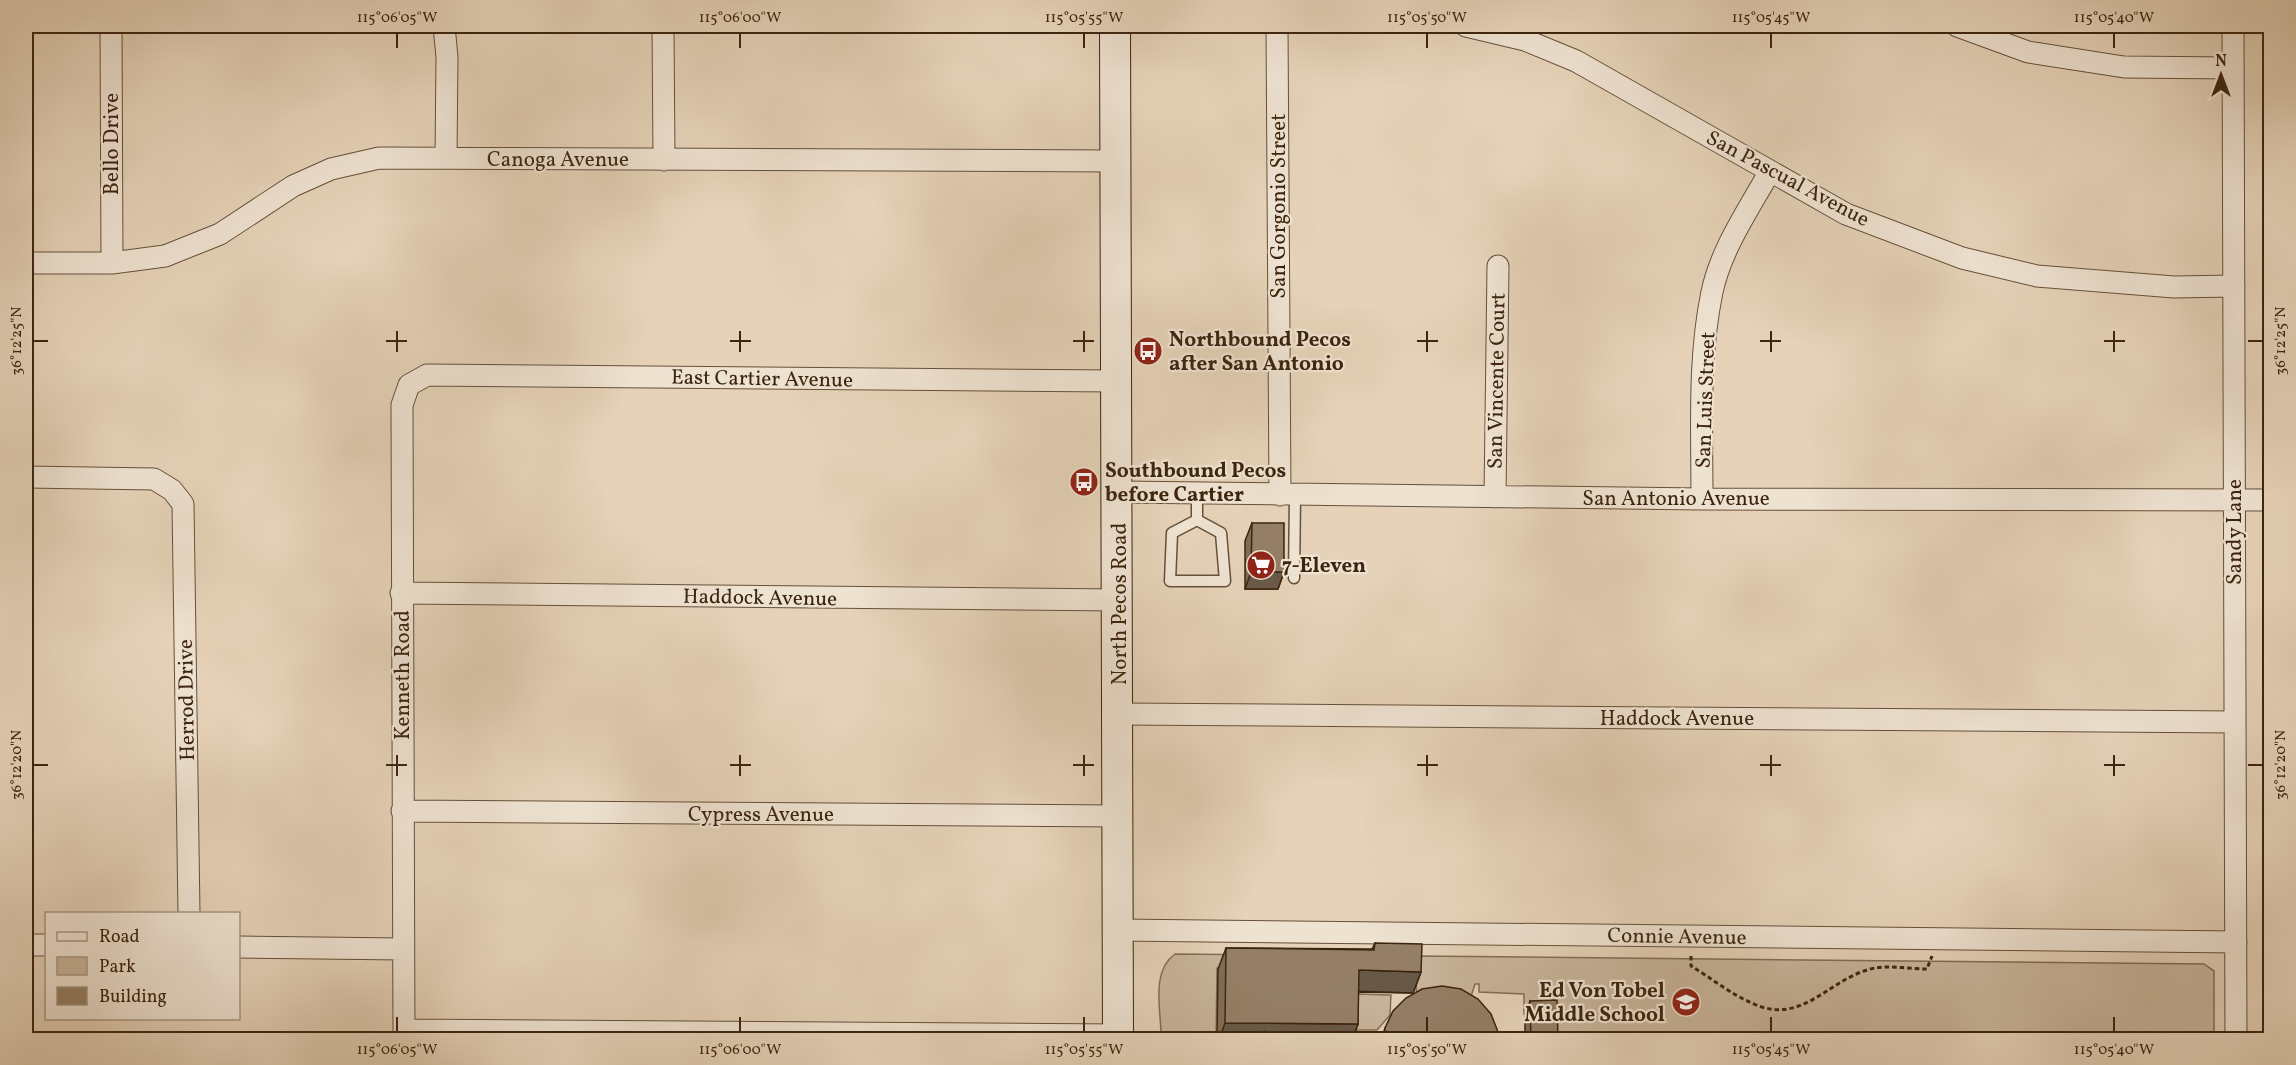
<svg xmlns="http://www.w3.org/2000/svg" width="2296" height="1065" font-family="Vollkorn,serif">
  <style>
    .green { fill: #c8b59b; stroke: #826d54; stroke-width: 1.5 }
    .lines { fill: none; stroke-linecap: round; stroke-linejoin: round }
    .lane-casing { stroke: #665038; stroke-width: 13 }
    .street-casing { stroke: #665038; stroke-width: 23 }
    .secondary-casing { stroke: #3c250e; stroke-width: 32 }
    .path { stroke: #3c250e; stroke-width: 3; stroke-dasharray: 4.5 3; stroke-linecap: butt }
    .lane { stroke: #eee2d1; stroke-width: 10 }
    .street { stroke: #eee2d1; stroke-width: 21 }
    .secondary { stroke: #eee2d1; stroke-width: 30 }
    .wall { fill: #7f6d58; stroke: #3c250e; stroke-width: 1.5 }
    .shaded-wall { fill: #685947; stroke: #3c250e; stroke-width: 1.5 }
    .building { fill: #947f66; stroke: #3c250e; stroke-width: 1.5 }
    .ticks { fill: none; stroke: #3c250e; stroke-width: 2 }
    .labels { text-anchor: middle; stroke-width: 4.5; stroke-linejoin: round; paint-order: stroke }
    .street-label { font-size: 21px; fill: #3c250e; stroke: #eee2d1 }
    .poi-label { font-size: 21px; font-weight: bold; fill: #3c250e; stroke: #eee2d1; text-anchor: start }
    .neatline { fill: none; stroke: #3c250e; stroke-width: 2 }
    .ticks-label { font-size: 15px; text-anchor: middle; fill: #3c250e }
  </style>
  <rect width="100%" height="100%" fill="#e5d2b8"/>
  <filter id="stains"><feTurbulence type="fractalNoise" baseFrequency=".00333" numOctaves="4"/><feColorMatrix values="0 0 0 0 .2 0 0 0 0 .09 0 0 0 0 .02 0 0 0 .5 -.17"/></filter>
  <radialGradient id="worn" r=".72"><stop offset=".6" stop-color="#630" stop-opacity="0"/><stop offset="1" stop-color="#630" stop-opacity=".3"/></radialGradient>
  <!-- green -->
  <path class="green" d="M1175,954l183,2v14l-141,-2 -1,71h-37l-8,-7h-10c-1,-26 -9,-62 14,-78z
    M1417,956l787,8 10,7v68l-660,1 -1,-26h-29v-20l-45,-2v-8h-4l-8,25 -51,-8z
    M1357,994l34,1 -1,20 -13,15h-21z"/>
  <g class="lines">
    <!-- lane casing -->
    <g class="lane-casing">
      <path id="lane" d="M1197,494v26
        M1197,520l24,13 4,48h-55l2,-48z
        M1294,578l1,-83"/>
    </g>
    <!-- street casing -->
    <g class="street-casing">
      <path id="street" d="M111,26l1,237
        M444,26l3,31 -1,101
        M663,26l1,134
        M1277,26l3,469
        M1466,26l59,14 51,21 270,153 116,44 75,18 137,11 60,-1
        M1957,26l71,26 96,15 109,1
        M2233,26l3,1014
        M26,263h86l53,-7 55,-22 73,-48 38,-17 48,-11 736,3
        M26,477l128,2 18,11 11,14 6,410
        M1118,492l584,7 568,1
        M1495,497l3,-231
        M1702,499c0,-69 -4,-140 10,-207 9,-43 37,-83 58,-121
        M401,593l718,7
        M1119,714l1116,8
        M402,811l717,5
        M1118,930l1118,12
        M26,945h20
        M238,947l165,2
        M404,1030l714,5
        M404,1040l-2,-635 7,-20 18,-10 689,6"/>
    </g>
    <!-- secondary casing -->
    <g class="secondary-casing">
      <path id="secondary" d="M1115,26l3,1014"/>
    </g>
    <!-- path -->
    <path class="path" d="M1691,956v10c20,12 41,29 63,38 47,21 73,-22 113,-34 17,-6 41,-1 60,-1l5,-13
      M1141,1035h29l5,5"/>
    <!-- lane -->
    <use href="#lane" class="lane"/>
    <!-- street -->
    <use href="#street" class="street"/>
    <!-- secondary -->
    <use href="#secondary" class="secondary"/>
  </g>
  <!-- wall -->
  <path class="wall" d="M1252,523l32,49 -6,17h-33v-48z
    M1375,943l46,29 -8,21 -55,-1v32l-6,16h-135l1,-71 8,-21 146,1z
    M1530,1001l28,39h-33v-24z
    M1385,1028l113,12h-117z"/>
  <!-- shaded-wall -->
  <path class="shaded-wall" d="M1251,572h33l-6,17h-33z
    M1359,970l62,2 -8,21 -62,-2z
    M1225,1023l133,1 -6,16h-133z"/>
  <!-- building -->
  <path class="building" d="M1252,523h32v49h-33z
    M1375,943l47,1 -1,28 -62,-2 -1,54 -133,-1 1,-75 148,2z
    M1442,986l19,3 17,10 13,15 7,18v8h-114l1,-12 8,-17 13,-13 16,-9z
    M1557,1000l1,40h-27l-1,-39z
    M1264,1031l15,9h-31z"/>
  <!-- ticks -->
  <path class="ticks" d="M397,33v15M740,33v15M1084,33v15M1427,33v15M1771,33v15M2114,33v15M397,331v21M740,331v21M1084,331v21M1427,331v21M1771,331v21M2114,331v21M33,341h15M386,341h21M730,341h21M1073,341h21M1417,341h21M1760,341h21M2104,341h21M2248,341h15M397,755v21M740,755v21M1084,755v21M1427,755v21M1771,755v21M2114,755v21M33,765h15M386,765h21M730,765h21M1073,765h21M1417,765h21M1760,765h21M2104,765h21M2248,765h15M397,1017v15M740,1017v15M1084,1017v15M1427,1017v15M1771,1017v15M2114,1017v15"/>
  <!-- icons -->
  <defs>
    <g id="bus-disc" transform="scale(1.5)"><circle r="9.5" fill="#8f2418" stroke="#eee2d1"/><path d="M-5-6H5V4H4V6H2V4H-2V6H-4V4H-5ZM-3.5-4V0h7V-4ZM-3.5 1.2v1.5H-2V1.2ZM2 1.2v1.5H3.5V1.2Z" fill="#fff"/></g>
    <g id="supermarket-disc" transform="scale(1.5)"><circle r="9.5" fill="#8f2418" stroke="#eee2d1"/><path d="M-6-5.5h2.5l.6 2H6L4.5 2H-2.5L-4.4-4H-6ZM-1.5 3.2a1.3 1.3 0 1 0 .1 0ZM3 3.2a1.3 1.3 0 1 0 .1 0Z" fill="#fff"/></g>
    <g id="school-disc" transform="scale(1.5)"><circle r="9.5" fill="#8f2418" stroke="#eee2d1"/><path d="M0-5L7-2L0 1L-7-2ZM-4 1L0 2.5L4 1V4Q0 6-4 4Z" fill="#fff"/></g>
  </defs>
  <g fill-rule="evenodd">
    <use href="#bus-disc" x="1148" y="351"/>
    <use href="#bus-disc" x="1084" y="482"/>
    <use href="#supermarket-disc" x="1261" y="565"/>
    <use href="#school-disc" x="1686" y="1002"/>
  </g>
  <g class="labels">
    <!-- street labels -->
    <g class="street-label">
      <text transform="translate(111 144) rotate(-90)" y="7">Bello Drive</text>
      <text x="558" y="166">Canoga Avenue</text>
      <text transform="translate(1788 178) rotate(28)" y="7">San Pascual Avenue</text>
      <text transform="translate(1278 206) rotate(-90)" y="7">San Gorgonio Street</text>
      <text transform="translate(762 378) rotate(1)" y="7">East Cartier Avenue</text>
      <text transform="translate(1496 381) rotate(-89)" y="7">San Vincente Court</text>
      <text transform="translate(1705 400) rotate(-88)" y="7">San Luis Street</text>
      <text x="1676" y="505">San Antonio Avenue</text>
      <text transform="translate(2234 532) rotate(-90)" y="7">Sandy Lane</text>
      <text transform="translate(760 597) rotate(1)" y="7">Haddock Avenue</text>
      <text transform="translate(1119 604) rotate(-90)" y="7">North Pecos Road</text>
      <text transform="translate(402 675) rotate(-90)" y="7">Kenneth Road</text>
      <text transform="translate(186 700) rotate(-91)" y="7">Herrod Drive</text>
      <text x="1677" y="725">Haddock Avenue</text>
      <text x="761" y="821">Cypress Avenue</text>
      <text transform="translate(1677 936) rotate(1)" y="7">Connie Avenue</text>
    </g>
    <!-- poi labels -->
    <g class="poi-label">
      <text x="1169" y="346">Northbound Pecos<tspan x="1169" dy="24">after San Antonio</tspan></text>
      <text x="1105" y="477">Southbound Pecos<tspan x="1105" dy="24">before Cartier</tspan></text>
      <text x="1282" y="572">7-Eleven</text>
      <text x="1665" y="997" text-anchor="end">Ed Von Tobel<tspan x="1665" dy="24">Middle School</tspan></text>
    </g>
  </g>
  <!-- margin -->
  <rect width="2296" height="1065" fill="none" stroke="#e5d2b8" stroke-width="66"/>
  <!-- legend -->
  <rect x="45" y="912" width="195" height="108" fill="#eee2d1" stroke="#a79683" stroke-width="1.5"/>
  <rect x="57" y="932" width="30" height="9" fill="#eee2d1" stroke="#a79683" stroke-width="1.5"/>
  <text x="99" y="942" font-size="18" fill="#3c250e">Road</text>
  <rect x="57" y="957" width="30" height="18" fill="#c8b59b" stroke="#a79683" stroke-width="1.5"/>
  <text x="99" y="972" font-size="18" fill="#3c250e">Park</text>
  <rect x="57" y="987" width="30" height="18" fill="#947f66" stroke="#a79683" stroke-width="1.5"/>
  <text x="99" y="1002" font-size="18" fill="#3c250e">Building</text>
  <!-- north arrow -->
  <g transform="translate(2221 75)" stroke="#eee2d1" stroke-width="4.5" paint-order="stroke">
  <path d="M0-4.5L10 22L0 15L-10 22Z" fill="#3c250e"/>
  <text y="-9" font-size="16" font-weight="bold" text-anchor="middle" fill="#3c250e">N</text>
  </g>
  <rect x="33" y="33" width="2230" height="999" class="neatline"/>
  <g class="ticks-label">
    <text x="397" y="22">115°06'05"W</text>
    <text x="740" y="22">115°06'00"W</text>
    <text x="1084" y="22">115°05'55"W</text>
    <text x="1427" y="22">115°05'50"W</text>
    <text x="1771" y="22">115°05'45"W</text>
    <text x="2114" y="22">115°05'40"W</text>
    <text transform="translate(16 341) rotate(-90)" y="5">36°12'25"N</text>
    <text transform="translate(2280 341) rotate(-90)" y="5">36°12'25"N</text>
    <text transform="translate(16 765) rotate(-90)" y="5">36°12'20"N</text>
    <text transform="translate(2280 765) rotate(-90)" y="5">36°12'20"N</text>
    <text x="397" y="1054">115°06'05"W</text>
    <text x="740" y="1054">115°06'00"W</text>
    <text x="1084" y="1054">115°05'55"W</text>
    <text x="1427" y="1054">115°05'50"W</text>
    <text x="1771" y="1054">115°05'45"W</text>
    <text x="2114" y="1054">115°05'40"W</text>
  </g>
  <rect width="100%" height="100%" filter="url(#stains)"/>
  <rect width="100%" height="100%" fill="url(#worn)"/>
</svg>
